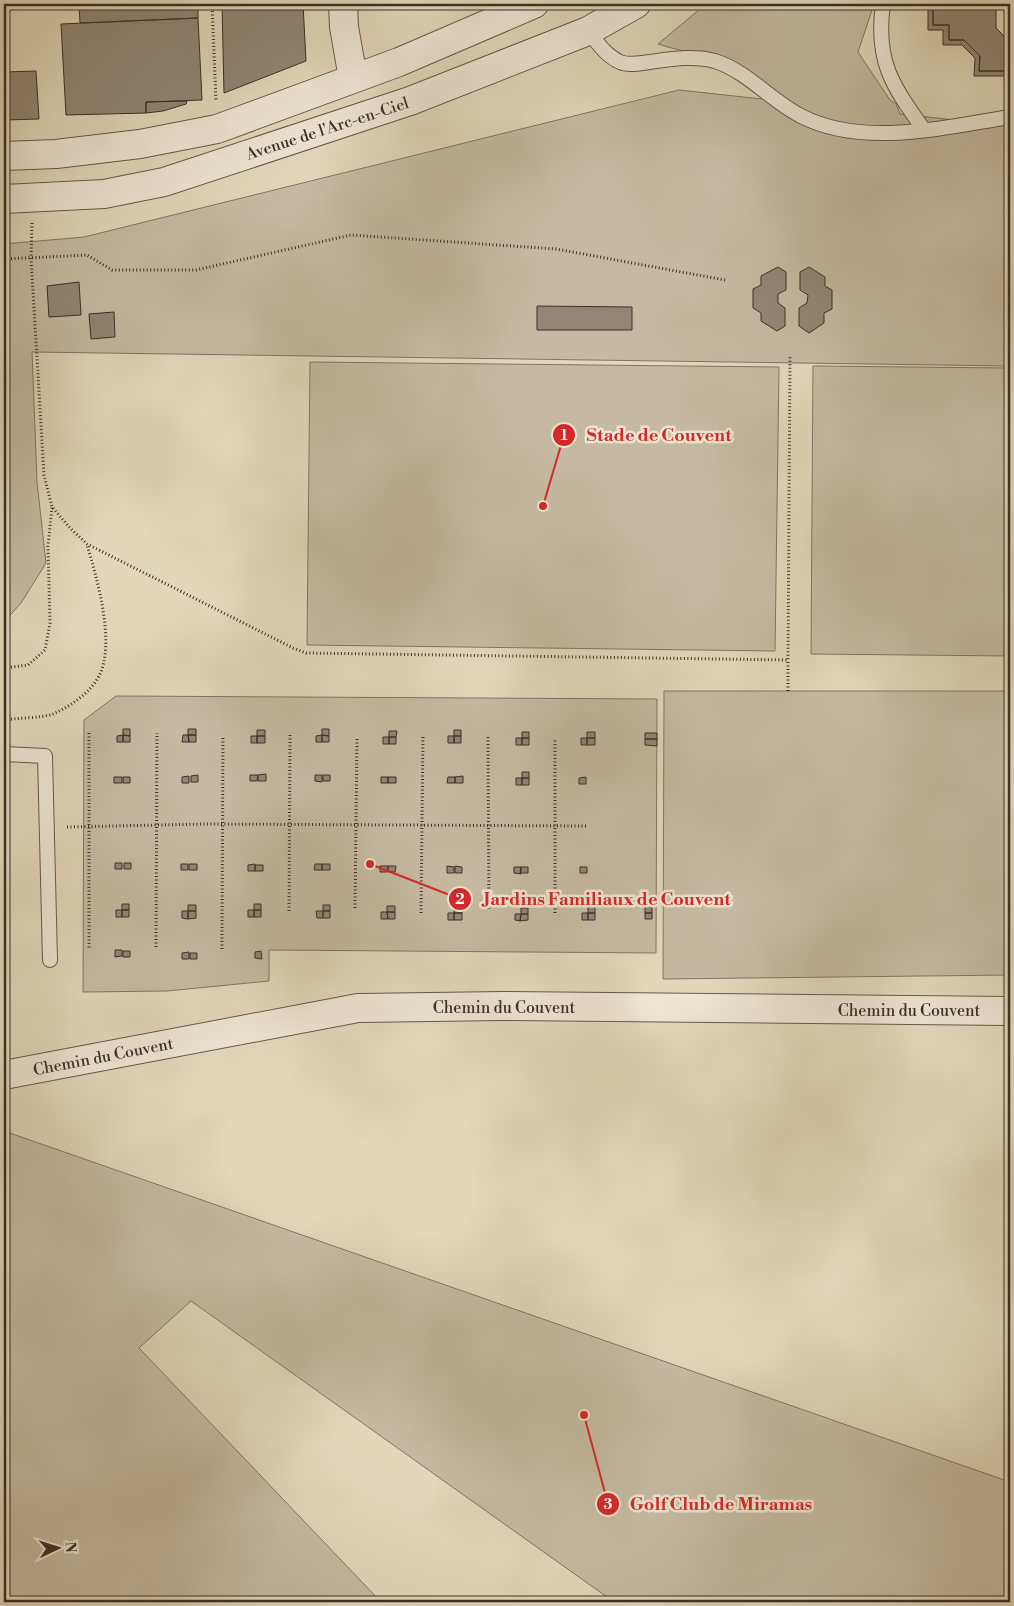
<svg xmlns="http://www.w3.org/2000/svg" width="1014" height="1606" font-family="'Libre Bodoni',serif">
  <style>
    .green { fill: #c5baa1; stroke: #807465 }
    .building { fill: #918674; stroke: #3b2f29 }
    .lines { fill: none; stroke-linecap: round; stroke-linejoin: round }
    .service-casing { stroke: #64594d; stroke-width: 16 }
    .minor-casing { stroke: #64594d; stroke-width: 30 }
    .path { stroke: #3b2f29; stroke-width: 3; stroke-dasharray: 1 2.5; stroke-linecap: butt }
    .service { stroke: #ece5d2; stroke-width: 14 }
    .minor { stroke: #ece5d2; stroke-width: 28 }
    .labels { text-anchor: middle; stroke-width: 5; stroke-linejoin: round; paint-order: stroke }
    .street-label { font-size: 16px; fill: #3b2f29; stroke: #ece5d2 }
    .leader { fill: none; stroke: #d62828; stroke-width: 2 }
    .callout-dot { fill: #d62828; stroke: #ece5d2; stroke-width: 2 }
    .mark-label { font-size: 15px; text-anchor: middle; font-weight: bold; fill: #fff }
    .callout-label { font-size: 18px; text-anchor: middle; font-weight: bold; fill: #d62828; stroke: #ece5d2; stroke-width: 5; stroke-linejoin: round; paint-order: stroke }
  </style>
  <rect width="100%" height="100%" fill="#e1d7b9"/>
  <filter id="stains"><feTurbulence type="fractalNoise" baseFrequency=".004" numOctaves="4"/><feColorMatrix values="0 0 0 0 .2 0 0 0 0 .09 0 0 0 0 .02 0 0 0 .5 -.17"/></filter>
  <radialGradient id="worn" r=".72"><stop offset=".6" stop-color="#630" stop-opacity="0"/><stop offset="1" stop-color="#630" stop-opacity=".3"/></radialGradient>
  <!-- green -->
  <path class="green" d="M706,4h168l-16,48 32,48 6,4 4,10 110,12v240l-978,-14 5,130 9,81 -25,40 -17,19v-378l80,-7 595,-147 111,12c-23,-21 -50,-35 -80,-45 -17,-5 -35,-7 -52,-13z
    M310,362l469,5 -4,284 -468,-6z
    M813,366l197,2v288l-199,-2z
    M664,691h346v284l-347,4z
    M116,696l541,3 -1,254 -387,-3v31l-102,10 -84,1 1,-272z
    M4,1131l1006,351v120h-396l-423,-301 -52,47 242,254h-377z"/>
  <!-- building -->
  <path class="building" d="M79,4h119v14l-118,5z
    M222,4h81l3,57 -82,32z
    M932,4h8l-7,6v15h16v15h15l16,16 -1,15h31v5h-36l1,-18 -13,-13h-19v-15h-15v-22z
    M940,4h56v24l14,14v29h-31l1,-15 -16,-16h-15v-15h-16v-15z
    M198,18l4,82 -56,2v11l-80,2 -5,-91z
    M36,71l3,48 -35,1v-48z
    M187,101l-1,3 -23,7 -17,2v-11z
    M778,267l8,5v18l-8,4v9l7,5v18l-8,5 -16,-10v-8l-8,-5v-19l8,-4v-9z
    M809,267l16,10v9l7,4v19l-8,4v10l-15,10 -10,-7v-18l8,-5 1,-8 -8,-5v-18z
    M79,282l2,33 -32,2 -2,-31z
    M537,306l95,1v23h-95z
    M114,312l1,25 -24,2 -2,-25z
    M123,729h7v7l-7,-1z
    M188,729h8v6h-8z
    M322,729h7v7l-7,-1z
    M257,730h8v6h-8z
    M454,730h7v6h-7z
    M389,731h8l-1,6h-7z
    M522,732h7v6h-7z
    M587,732h8v6h-8z
    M645,733h12v6h-12z
    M123,735v7h-6v-6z
    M123,735l7,1v6h-7z
    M183,735h5l1,7h-7z
    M188,735h8v7h-7z
    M322,735v7h-6v-6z
    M322,735l7,1v6h-7z
    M251,736h6v7h-6z
    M257,736h8v7h-8z
    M448,736h6v7h-6z
    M454,736h7v7h-7z
    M383,737h6v7h-6z
    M389,737h7v7h-7z
    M516,738h6v7h-6z
    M522,738h7v7h-7z
    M581,738h6v7h-6z
    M587,738h8v7h-8z
    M645,739h12v7l-12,-1z
    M522,772h7v6h-7z
    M266,774v7h-8v-6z
    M198,775v7h-7v-6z
    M250,775h8l-1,6h-7z
    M315,775h7v7l-7,-1z
    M323,775h7v6h-7z
    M189,776v7h-7v-6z
    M463,776v7h-8v-6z
    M114,777h8v6h-8z
    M123,777h7v6h-7z
    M381,777h7v6h-7z
    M388,777h8v6h-8z
    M448,777h7v6h-8z
    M586,777v7h-7v-6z
    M516,778h6v7h-6z
    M522,778h7v7h-7z
    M115,863h7v6h-7z
    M124,863h7v6h-7z
    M181,864h7v6h-7z
    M189,864h8v6h-8z
    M255,864v7h-7v-6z
    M315,864h7v6h-8z
    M322,864h8v6h-8z
    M255,865h8v6h-8z
    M380,866h8l-1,6h-7z
    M388,866h8l-1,6h-7z
    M447,866l7,1v6h-7z
    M455,866l7,1v6h-7z
    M514,867h7v7l-7,-1z
    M521,867h7v6h-8z
    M580,867h7v6h-7z
    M122,904h7v6h-7z
    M254,904h7v6h-7z
    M188,905h8v6h-8z
    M323,905h7v6h-7z
    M387,906h8v6h-8z
    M595,906v7h-7v-6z
    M652,906v7h-7v-6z
    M454,907h7l1,6h-8z
    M521,908h7v6h-7z
    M116,910h6v7h-6z
    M122,910h7v7h-7z
    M248,910h6v7h-6z
    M254,910h7v7h-7z
    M182,911h6v8l-6,-1z
    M188,911h8v7l-8,1z
    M316,911h7v7h-6z
    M323,911h7v7h-7z
    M381,912h6l1,7h-7z
    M387,912h8v7h-7z
    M448,913h6v7h-6z
    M454,913h8v7h-8z
    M582,913h6v7h-6z
    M588,913h7v7h-7z
    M645,913h7v6h-7z
    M515,914h6l-1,7 -5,-1z
    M521,914h7v6l-8,1z
    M115,950h7v6l-7,1z
    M123,951h7v6h-7z
    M261,951l1,8 -7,-1v-6z
    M189,952v7h-7v-6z
    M190,953h7v6h-7z"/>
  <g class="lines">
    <!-- service casing -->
    <g class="service-casing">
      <path id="service" d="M883,4c-8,57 9,81 41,126
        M588,31c9,11 18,25 32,31 9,4 21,1 30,0 21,-3 44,-7 65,-1 33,11 55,39 86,55 62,32 144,11 209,1
        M4,754l41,2 5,204"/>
    </g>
    <!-- minor casing -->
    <g class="minor-casing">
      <path id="minor" d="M343,4l1,23 9,51
        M4,156l52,-2 84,-10 77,-15 182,-67 135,-58
        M4,199l100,-5 60,-12 246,-81 178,-70 48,-27
        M4,1075l354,-67 145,-2 507,5"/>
    </g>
    <!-- path -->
    <path class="path" d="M212,4l4,97
      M32,223l-1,35 13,217 8,32 18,21 17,16 206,104 13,5 482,7 2,-303
      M4,259l83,-4 25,15h84l155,-35 205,14 169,31
      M4,668l24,-3 17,-15 5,-27 -2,-77 4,-39
      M788,691v-31
      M4,720c13,-2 38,-2 49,-6 18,-8 37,-21 46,-38 17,-32 -2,-98 -12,-131
      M89,733v217
      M488,737l1,172
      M67,827l137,-3 382,2
      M355,908l2,-171
      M289,911l1,-178
      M421,913l2,-178
      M555,913v-174
      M156,947l1,-214
      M222,949l1,-213"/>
    <!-- service -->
    <use href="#service" class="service"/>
    <!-- minor -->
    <use href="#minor" class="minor"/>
  </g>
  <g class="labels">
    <!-- street labels -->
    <g class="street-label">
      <text transform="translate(327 128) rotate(-18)" y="6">Avenue de l'Arc-en-Ciel</text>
      <text x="504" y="1013">Chemin du Couvent</text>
      <text x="909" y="1016">Chemin du Couvent</text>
      <text transform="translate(103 1056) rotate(-11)" y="6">Chemin du Couvent</text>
    </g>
  </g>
  <!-- callouts -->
  <path class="leader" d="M543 506L564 435M370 864L460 899M584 1415L608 1504"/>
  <g class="callout-dot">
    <circle cx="543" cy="506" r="5"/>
    <circle cx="370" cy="864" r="5"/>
    <circle cx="584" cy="1415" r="5"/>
    <circle cx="564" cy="435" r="12"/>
    <circle cx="460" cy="899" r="12"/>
    <circle cx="608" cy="1504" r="12"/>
  </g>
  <g class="mark-label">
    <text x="564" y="440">1</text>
    <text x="460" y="904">2</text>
    <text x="608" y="1509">3</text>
  </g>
  <g class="callout-label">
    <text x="659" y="441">Stade de Couvent</text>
    <text x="607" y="905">Jardins Familiaux de Couvent</text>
    <text x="721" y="1510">Golf Club de Miramas</text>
  </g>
  <!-- margin -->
  <rect width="1014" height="1606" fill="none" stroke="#e1d7b9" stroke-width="20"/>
  <rect x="5" y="5" width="1004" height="1596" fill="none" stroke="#3b2f29" stroke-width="2.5"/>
  <rect x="10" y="10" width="994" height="1586" fill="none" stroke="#3b2f29"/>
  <!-- north arrow -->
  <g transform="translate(58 1548) rotate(86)" stroke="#ece5d2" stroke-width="4" paint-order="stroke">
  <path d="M0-4L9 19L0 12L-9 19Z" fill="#3b2f29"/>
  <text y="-8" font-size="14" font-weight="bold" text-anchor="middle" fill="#3b2f29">N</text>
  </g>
  <rect width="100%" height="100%" filter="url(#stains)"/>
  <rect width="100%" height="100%" fill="url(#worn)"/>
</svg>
